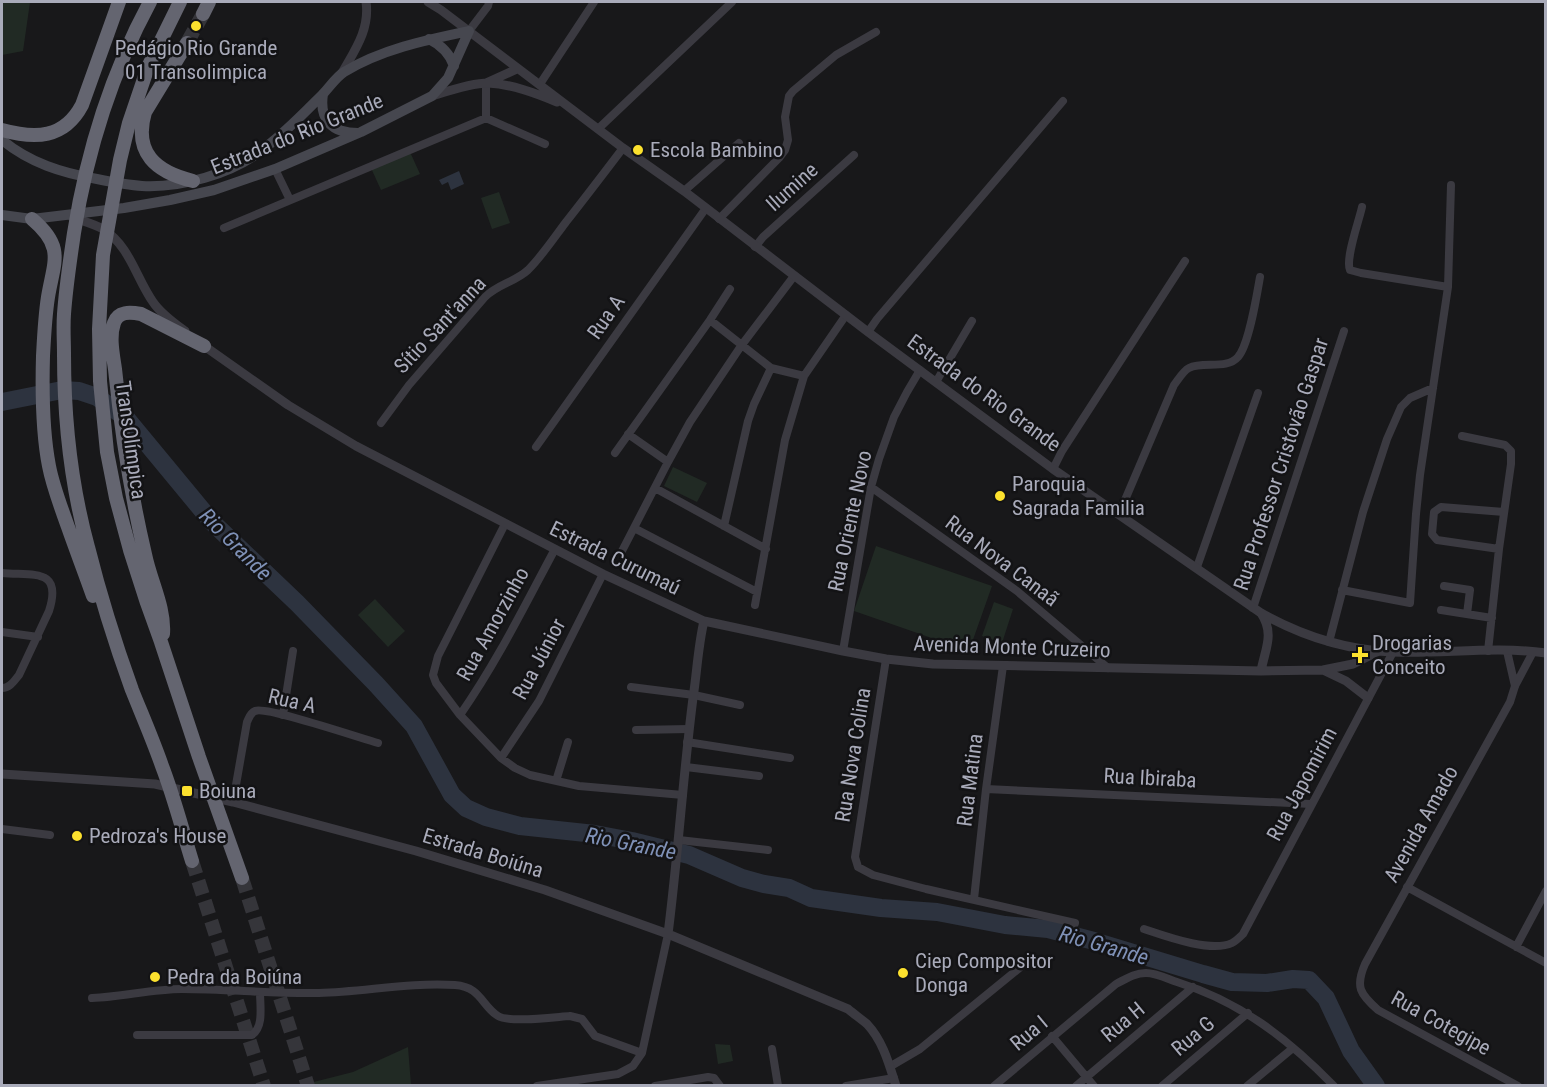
<svg xmlns="http://www.w3.org/2000/svg" width="1547" height="1087" font-family="'Roboto Condensed',sans-serif">
  <style>
    .green { fill: #212a24 }
    .water { fill: #2d333f }
    .lines { fill: none; stroke-linecap: round; stroke-linejoin: round }
    .river { stroke: #2d333f; stroke-width: 18 }
    .motorway-tunnel { stroke: #35353a; stroke-width: 14; stroke-dasharray: 14 7; stroke-linecap: butt }
    .minor { stroke: #3b3a41; stroke-width: 8 }
    .tertiary { stroke: #3b3a41; stroke-width: 9 }
    .secondary { stroke: #46474f; stroke-width: 10 }
    .motorway { stroke: #646570; stroke-width: 14 }
    .poi-dot { fill: #fce12e; stroke: #131315; stroke-width: 2 }
    .labels { text-anchor: middle; stroke-width: 5; stroke-linejoin: round; paint-order: stroke }
    .poi-label { font-size: 21px; fill: #a9abba; stroke: #131315; text-anchor: start }
    .street-label { font-size: 21px; fill: #a9abba; stroke: #131315 }
    .water-label { font-size: 22px; font-style: italic; fill: #7f91b7; stroke: #131315 }
  </style>
  <rect width="100%" height="100%" fill="#18181a"/>
  <!-- green -->
  <path class="green" d="M2,2h28l-7,49 -21,4z
    M410,152l10,22 -39,16 -10,-22z
    M499,192l11,31 -18,6 -11,-31z
    M673,467l34,16 -10,19 -33,-16z
    M876,546l116,40 -23,65 -115,-40z
    M375,599l30,32 -17,16 -30,-32z
    M994,602l19,7 -11,34 -20,-7z
    M715,1044l15,1 3,16 -15,3z
    M408,1047l3,38h-109l51,-13z"/>
  <!-- water -->
  <path class="water" d="M459,171l5,13 -13,6 -3,-8 -6,3 -3,-5z"/>
  <g class="lines">
    <!-- river -->
    <path class="river" d="M2,402l60,-12 17,1 18,6 29,21 86,104 85,81 79,81 38,42 38,69 14,13 20,9 34,9 75,8 37,7 57,14 53,23 22,6 25,4 22,10 70,10 56,4 68,13 43,4 46,12 109,33 29,8 35,1 26,-4 16,1 17,18 25,53 25,35"/>
    <!-- motorway-tunnel -->
    <path class="motorway-tunnel" d="M187,43l16,-29
      M192,861l72,225
      M242,878l66,208"/>
    <!-- minor -->
    <path class="minor" d="M469,31l19,-25 1,-4
      M540,84l54,-82
      M486,118v-35
      M598,129l134,-127
      M275,169l15,31
      M684,191l55,-48
      M1362,207c-3,14 -17,52 -12,63l11,3 87,14
      M719,219l60,-61 6,-8 3,-10 -3,-23 4,-21 4,-5 43,-36 40,-23
      M224,228l262,-110 59,26
      M755,247l8,-10 91,-82
      M710,320l61,48 33,8
      M868,332l9,-13 186,-218
      M936,382l36,-61
      M381,423l28,-38 76,-88c13,-13 30,-15 43,-27 14,-14 26,-32 38,-48 19,-24 38,-49 57,-74
      M628,434l40,28
      M1462,436l43,9 6,6v13l-12,85 -11,102
      M536,447l170,-239
      M615,453l95,-133 20,-31
      M1053,469l9,-18 123,-190
      M871,487l146,104 91,77
      M655,488l111,61
      M1119,514l55,-129c4,-5 9,-14 15,-17 14,-7 38,2 49,-11 11,-12 19,-63 22,-80
      M505,524l-67,132 -5,19 3,8 24,32 41,43 14,10 15,7 49,11 104,9
      M724,526l24,-105 6,-17 17,-36
      M634,528l123,64
      M1499,549l-62,-9 -5,-6 2,-22 7,-5 63,5
      M622,551l46,-89 22,-40 51,-76 53,-70
      M1197,567l61,-174
      M2,573c30,3 61,-6 47,38l-30,64c-5,6 -9,13 -17,13
      M1444,586l26,4 -3,24
      M1342,590l68,13 6,-89 4,-39 28,-188 3,-102
      M755,605l30,-165 19,-64 42,-61
      M1253,608l91,-277
      M1441,610l51,8
      M2,632l36,5
      M1329,642l34,-130 24,-73 14,-32 9,-9 23,-10
      M843,651l28,-164 8,-28 15,-42 13,-25 13,-22
      M1507,651l8,35
      M886,659l-31,198 3,10 15,8 53,14 149,34
      M631,687l63,8 46,10
      M283,715l10,-64
      M460,715c37,-53 65,-110 95,-166
      M636,730l53,-1
      M687,742l103,16
      M501,758l38,-57 64,-127
      M686,767l73,9
      M556,781l12,-39
      M986,789l325,15
      M233,802l14,-80c2,-4 3,-9 8,-11 11,-5 105,27 123,32
      M2,829l48,6
      M679,840l89,10
      M1407,887l139,76
      M974,899l12,-110 17,-123
      M1144,929c21,7 67,24 88,14 4,-2 8,-6 11,-9l150,-282
      M1516,947l30,-56
      M92,998c30,-1 60,-9 90,-9 46,0 91,5 137,4 45,-1 90,-11 136,-8 26,2 26,20 43,31 11,7 57,1 72,0l12,3 13,17 47,17
      M137,1035h115c12,-8 8,-29 8,-43
      M1052,1036l42,50
      M772,1049l6,37
      M891,1066l29,-17 113,-92
      M537,1086l81,-12 15,-8 9,-13 26,-119
      M655,1086l53,-9 6,1 6,8
      M846,1086l48,-8
      M994,1086l122,-102c10,-5 18,-11 30,-11 10,0 22,6 31,9 64,20 111,57 157,104
      M1076,1086l117,-99
      M1162,1086l86,-73
      M1247,1086l46,-38
      M1518,1086l-140,-76c-18,-16 -23,-23 -13,-46l145,-262 5,-16 18,-34"/>
    <!-- tertiary -->
    <path class="tertiary" d="M428,2l13,8 182,138 61,43 184,141 185,137 208,144c41,23 84,37 132,39 50,2 102,-6 153,1
      M342,73c13,-23 28,-44 24,-71
      M486,83l31,-14
      M432,96c16,-5 39,-13 56,-13 23,1 47,10 69,19
      M72,217c10,4 22,7 31,12 27,17 33,49 50,73 8,12 21,21 32,29
      M200,343l88,62 68,41 247,128 101,47 139,30 43,8 47,5 328,7 62,-1 30,-6 26,-13
      M1323,670l23,11 22,17
      M1261,671c4,-22 14,-37 0,-58
      M2,774l153,10 78,18 183,49 129,39 123,44 180,75c6,5 13,10 19,15 16,17 22,40 29,62
      M668,934c10,-78 15,-158 25,-236 4,-26 5,-52 11,-77"/>
    <!-- secondary -->
    <path class="secondary" d="M429,39c12,6 21,15 25,27
      M323,94c-4,26 9,39 35,39
      M2,140c28,23 60,33 95,39 15,3 30,6 45,7 39,2 89,-12 120,-36 22,-16 41,-36 60,-55 7,-7 14,-18 22,-23 38,-23 82,-32 125,-41
      M2,215l30,4 92,-11 46,-8 44,-10 61,-21 86,-37 71,-36 16,-18 21,-47"/>
    <!-- motorway -->
    <path class="motorway" d="M150,2c-39,72 -63,149 -76,231 -4,27 -8,53 -10,81 -1,13 0,27 0,40 0,65 7,131 24,193 12,48 27,96 44,143 10,25 21,50 30,76 12,31 20,63 30,95
      M180,2l-32,65 -19,56 -9,37 -17,95 -4,74 1,52 7,71 9,46 14,52 17,53 14,39 38,115 43,121
      M203,14l6,-12
      M187,43l-42,69c-12,41 11,60 48,69
      M2,130c33,9 62,9 80,-25l37,-103
      M32,219c33,28 22,42 16,78 -3,19 -4,40 -5,59 -1,36 -1,74 6,110 4,21 12,41 19,61 8,23 17,46 25,69
      M163,634c2,-27 -13,-54 -18,-80 -14,-59 -24,-125 -30,-185 -2,-14 -6,-32 -1,-46 4,-12 16,-11 27,-9l63,32"/>
  </g>
  <!-- markers -->
  <g class="poi-dot">
    <circle cx="196" cy="26" r="6"/>
    <circle cx="638" cy="150" r="6"/>
    <circle cx="1000" cy="496" r="6"/>
    <path d="M1357 646h6v6h6v6h-6v6h-6v-6h-6v-6h6z"/>
    <rect x="181" y="785" width="12" height="12" rx="3"/>
    <circle cx="77" cy="836" r="6"/>
    <circle cx="903" cy="973" r="6"/>
    <circle cx="155" cy="977" r="6"/>
  </g>
  <g class="labels">
    <!-- poi labels -->
    <g class="poi-label">
      <text x="196" y="55" text-anchor="middle">Pedágio Rio Grande<tspan x="196" dy="24">01 Transolimpica</tspan></text>
      <text x="650" y="157">Escola Bambino</text>
      <text x="1012" y="491">Paroquia<tspan x="1012" dy="24">Sagrada Familia</tspan></text>
      <text x="1372" y="650">Drogarias<tspan x="1372" dy="24">Conceito</tspan></text>
      <text x="199" y="798">Boiuna</text>
      <text x="89" y="843">Pedroza's House</text>
      <text x="915" y="968">Ciep Compositor<tspan x="915" dy="24">Donga</tspan></text>
      <text x="167" y="984">Pedra da Boiúna</text>
    </g>
    <!-- street labels -->
    <g class="street-label">
      <text transform="translate(297 134) rotate(-22)" y="7">Estrada do Rio Grande</text>
      <text transform="translate(792 187) rotate(-42)" y="7">Ilumine</text>
      <text transform="translate(606 317) rotate(-55)" y="7">Rua A</text>
      <text transform="translate(440 325) rotate(-47)" y="7">Sítio Sant'anna</text>
      <text transform="translate(984 393) rotate(36)" y="7">Estrada do Rio Grande</text>
      <text transform="translate(131 440) rotate(82)" y="7">TransOlímpica</text>
      <text transform="translate(1281 464) rotate(-72)" y="7">Rua Professor Cristóvão Gaspar</text>
      <text transform="translate(850 521) rotate(-78)" y="7">Rua Oriente Novo</text>
      <text transform="translate(615 558) rotate(26)" y="7">Estrada Curumaú</text>
      <text transform="translate(1002 561) rotate(37)" y="7">Rua Nova Canaã</text>
      <text transform="translate(493 624) rotate(-61)" y="7">Rua Amorzinho</text>
      <text transform="translate(1012 647) rotate(2)" y="7">Avenida Monte Cruzeiro</text>
      <text transform="translate(539 659) rotate(-62)" y="7">Rua Júnior</text>
      <text transform="translate(292 701) rotate(13)" y="7">Rua A</text>
      <text transform="translate(853 755) rotate(-81)" y="7">Rua Nova Colina</text>
      <text transform="translate(1150 778) rotate(3)" y="7">Rua Ibiraba</text>
      <text transform="translate(970 780) rotate(-83)" y="7">Rua Matina</text>
      <text transform="translate(1302 784) rotate(-62)" y="7">Rua Japomirim</text>
      <text transform="translate(1421 824) rotate(-61)" y="7">Avenida Amado</text>
      <text transform="translate(483 853) rotate(17)" y="7">Estrada Boiúna</text>
      <text transform="translate(1123 1022) rotate(-40)" y="7">Rua H</text>
      <text transform="translate(1441 1023) rotate(29)" y="7">Rua Cotegipe</text>
      <text transform="translate(1029 1033) rotate(-40)" y="7">Rua I</text>
      <text transform="translate(1193 1036) rotate(-40)" y="7">Rua G</text>
    </g>
    <!-- water labels -->
    <g class="water-label">
      <text transform="translate(236 544) rotate(45)" y="8">Rio Grande</text>
      <text transform="translate(631 843) rotate(11)" y="8">Rio Grande</text>
      <text transform="translate(1104 945) rotate(16)" y="8">Rio Grande</text>
    </g>
  </g>
  <!-- border -->
  <rect width="1547" height="1087" fill="none" stroke="#a9abba" stroke-width="6"/>
</svg>
